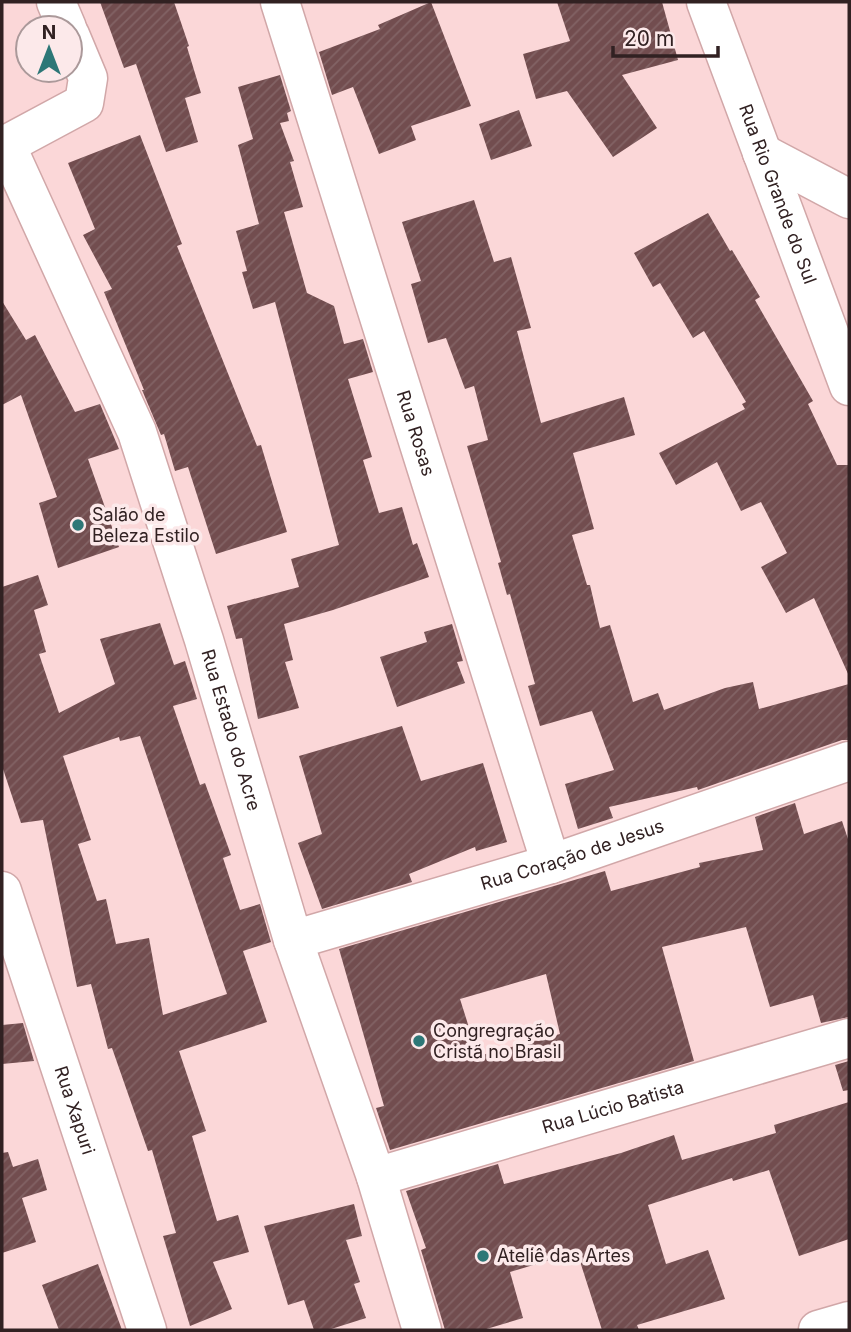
<svg xmlns="http://www.w3.org/2000/svg" width="851" height="1332" font-family="Inter,sans-serif">
  <style>
    .building { fill: url(#building-hatch); fill-rule: evenodd }
    .lines { fill: none; stroke-linecap: round; stroke-linejoin: round }
    .minor-casing { stroke: #d1a7a8; stroke-width: 41 }
    .minor { stroke: #fff; stroke-width: 38 }
    .poi-dot { fill: #2d7777; stroke: #fce9ea; stroke-width: 2.5 }
    .labels { text-anchor: middle; stroke-width: 7; stroke-linejoin: round; paint-order: stroke }
    .street-label { font-size: 18px; fill: #312122; stroke: #fce9ea }
    .poi-label { font-size: 18px; fill: #312122; stroke: #fce9ea; text-anchor: start }
  </style>
  <defs>
    <pattern id="building-hatch" width="6" height="6" patternUnits="userSpaceOnUse" patternTransform="scale(1.75)"><rect width="6" height="6" fill="#724d4f"/><path d="M-1 1l2-2M0 6l6-6M5 7l2-2" fill="none" stroke="#826365"/></pattern>
  </defs>
  <rect width="100%" height="100%" fill="#fbd7d8"/>
  <!-- building -->
  <path class="building" d="M100,2h74l15,44 -2,1 14,46 -16,5 13,44 -32,10 -30,-88 -12,4z
    M431,2l40,104 -60,20 5,14 -37,14 -26,-67 -21,8 -13,-43 61,-23 -2,-4z
    M557,2h105l16,58 -56,15 35,53 -44,29 -46,-66 -31,8 -13,-45 47,-13z
    M280,75l11,36 -4,2 2,8 -9,2 14,38 -4,1 13,45 -19,5 23,81 27,13 10,38 19,-5 10,33 -25,7 24,78 -9,3 16,53 23,-6 11,38 4,-2 12,34 -96,33 -49,14 9,36 -8,2 14,46 -41,11 -16,-81 -6,1 -9,-33 72,-19 -8,-28 48,-14 -64,-243 -22,7 -11,-37 5,-1 -11,-40 23,-7 -21,-79 15,-6 -15,-52z
    M519,110l13,36 -41,14 -12,-36z
    M140,135l42,109 -5,2 80,200 4,-1 26,87 -71,22 -28,-87 -13,4 -11,-37 -3,1 -19,-45h2l-40,-98 8,-3 -29,-54 12,-6 -27,-66z
    M474,200l20,62 17,-5 20,71 -14,3 24,92 83,-26 11,38 -62,18 21,76 -22,6 15,50h3l10,43 10,-3 23,77 25,-9 6,17 61,-22 28,-6 6,27 90,-25v56h-7l-144,50 -1,-3 -88,20 4,11 -35,11 -13,-45 49,-14 -22,-59 -52,15 -12,-40 7,-2 -25,-90 -3,1 -9,-32 3,-1 -34,-116 21,-6 -14,-54 -9,3 -19,-51 -18,5 -17,-59 10,-3 -19,-59z
    M708,213l22,38 2,-1 28,47 -5,3 58,101 -5,3 29,61h12v211l-35,-78 -28,15 -25,-46 26,-14 -26,-51 -20,9 -24,-49 -41,23 -17,-32 86,-44 -3,-5 4,-2 -42,-71 -11,7 -33,-55 -7,4 -19,-34z
    M2,301l24,39 9,-5 40,77 25,-8 19,45 -31,10 31,88 -61,21 -19,-65 18,-6 -36,-102 -19,10z
    M38,575l10,30 -14,5 12,42 -7,2 20,59 56,-29 -15,-45 60,-16 14,42 11,-4 12,38 -24,7 27,79 5,-2 26,72 -8,3 17,52 20,-6 11,38 -28,9 24,71 -88,29 27,80 -14,5 25,85 21,-6 11,37 -36,10 19,47 -42,17 -27,-90 13,-3 -24,-83 -4,1 -36,-103 -4,1 -17,-65 -14,3 -34,-167 -22,3 -19,-57v-179zM140,736l87,258 -64,21 -14,-77 -33,6 -10,-45 -9,2 -19,-57 13,-4 -28,-84 56,-19 1,4z
    M452,624l11,37 -6,1 8,21 -68,24 -17,-50 47,-15 -3,-10z
    M402,726l19,55 62,-18 24,79 -31,9 -1,-4 -66,27 3,8 -90,27 -24,-66 24,-9 -23,-78z
    M795,803l9,31 38,-13 7,21v175l-28,6 -8,-28 -43,12 -24,-80 -84,20 32,114 -304,89 -14,-42 8,-2 -45,-157 266,-78 6,20 89,-24 -1,-4 64,-13 -8,-33zM546,974l14,60 -82,22 -18,-57z
    M23,1023l11,38 -32,3v-39z
    M849,1061v29l-6,1 -8,-26z
    M849,1102v137l-50,17 -30,-86 -36,11 -1,-3 -84,27 18,59 42,-14 17,49 -88,26 2,5h-37l-25,-78 -67,20 13,46 -40,12h-38l-24,-80 5,-2 -20,-57 92,-27 6,20 117,-31 53,-18 8,25 94,-27 -2,-8z
    M8,1152l5,15 25,-8 9,31 -25,8 14,44 -34,11v-100z
    M354,1204l8,32 -16,4 14,42 -6,2 12,34 -38,12h-14l-10,-30 -16,5 -24,-79z
    M98,1264l24,66h-63l-17,-45z"/>
  <g class="lines">
    <!-- minor casing -->
    <g class="minor-casing">
      <g id="minor">
        <path d="M56,2l11,26"/>
        <path id="s1" d="M280,2l271,862"/>
        <path id="s2" d="M706,2l143,384"/>
        <path id="s3" d="M6,145l131,287 67,208 89,300 83,237 46,153"/>
        <path d="M2,147l82,-44 4,-25 -18,-43"/>
        <path d="M762,153l87,46"/>
        <path id="s4" d="M2,891l145,439"/>
        <path id="s5" d="M293,940l258,-76 298,-103"/>
        <path id="s6" d="M376,1177l473,-139"/>
        <path d="M818,1330l31,-9"/>
      </g>
    </g>
    <!-- minor -->
    <use href="#minor" class="minor"/>
  </g>
  <!-- markers -->
  <g class="poi-dot">
    <circle cx="78" cy="525" r="7"/>
    <circle cx="419" cy="1041" r="7"/>
    <circle cx="483" cy="1256" r="7"/>
  </g>
  <g class="labels">
    <!-- street labels -->
    <g class="street-label">
      <text dy="6" stroke="none"><textPath href="#s2" startOffset="205">Rua Rio Grande do Sul</textPath></text>
      <text dy="6" stroke="none"><textPath href="#s1" startOffset="452">Rua Rosas</textPath></text>
      <text dy="6" stroke="none"><textPath href="#s3" startOffset="628">Rua Estado do Acre</textPath></text>
      <text dy="6" stroke="none"><textPath href="#s5" startOffset="292">Rua Coração de Jesus</textPath></text>
      <text dy="6" stroke="none"><textPath href="#s6" startOffset="247">Rua Lúcio Batista</textPath></text>
      <text dy="6" stroke="none"><textPath href="#s4" startOffset="231">Rua Xapuri</textPath></text>
    </g>
    <!-- poi labels -->
    <g class="poi-label">
      <text x="92" y="521">Salão de<tspan x="92" dy="21">Beleza Estilo</tspan></text>
      <text x="433" y="1037">Congregração<tspan x="433" dy="21">Cristã no Brasil</tspan></text>
      <text x="497" y="1262">Ateliê das Artes</text>
    </g>
  </g>
  <!-- border -->
  <rect width="851" height="1332" fill="none" stroke="#312122" stroke-width="7"/>
  <!-- north arrow -->
  <g transform="translate(49 49)"><circle r="33" fill="#fce9ea" stroke="#ab999a" stroke-width="2"/>
  <path d="M0-5L12 26L0 18L-12 26Z" fill="#2d7777"/>
  <text y="-10" font-size="19" font-weight="bold" text-anchor="middle" fill="#312122">N</text>
  </g>
  <!-- scale -->
  <path d="M613 46v10h105v-10" fill="none" stroke="#312122" stroke-width="3.5"/>
  <text x="624" y="46" font-size="21" fill="#312122" stroke="#fce9ea" stroke-width="5" paint-order="stroke">20 m</text>
</svg>
